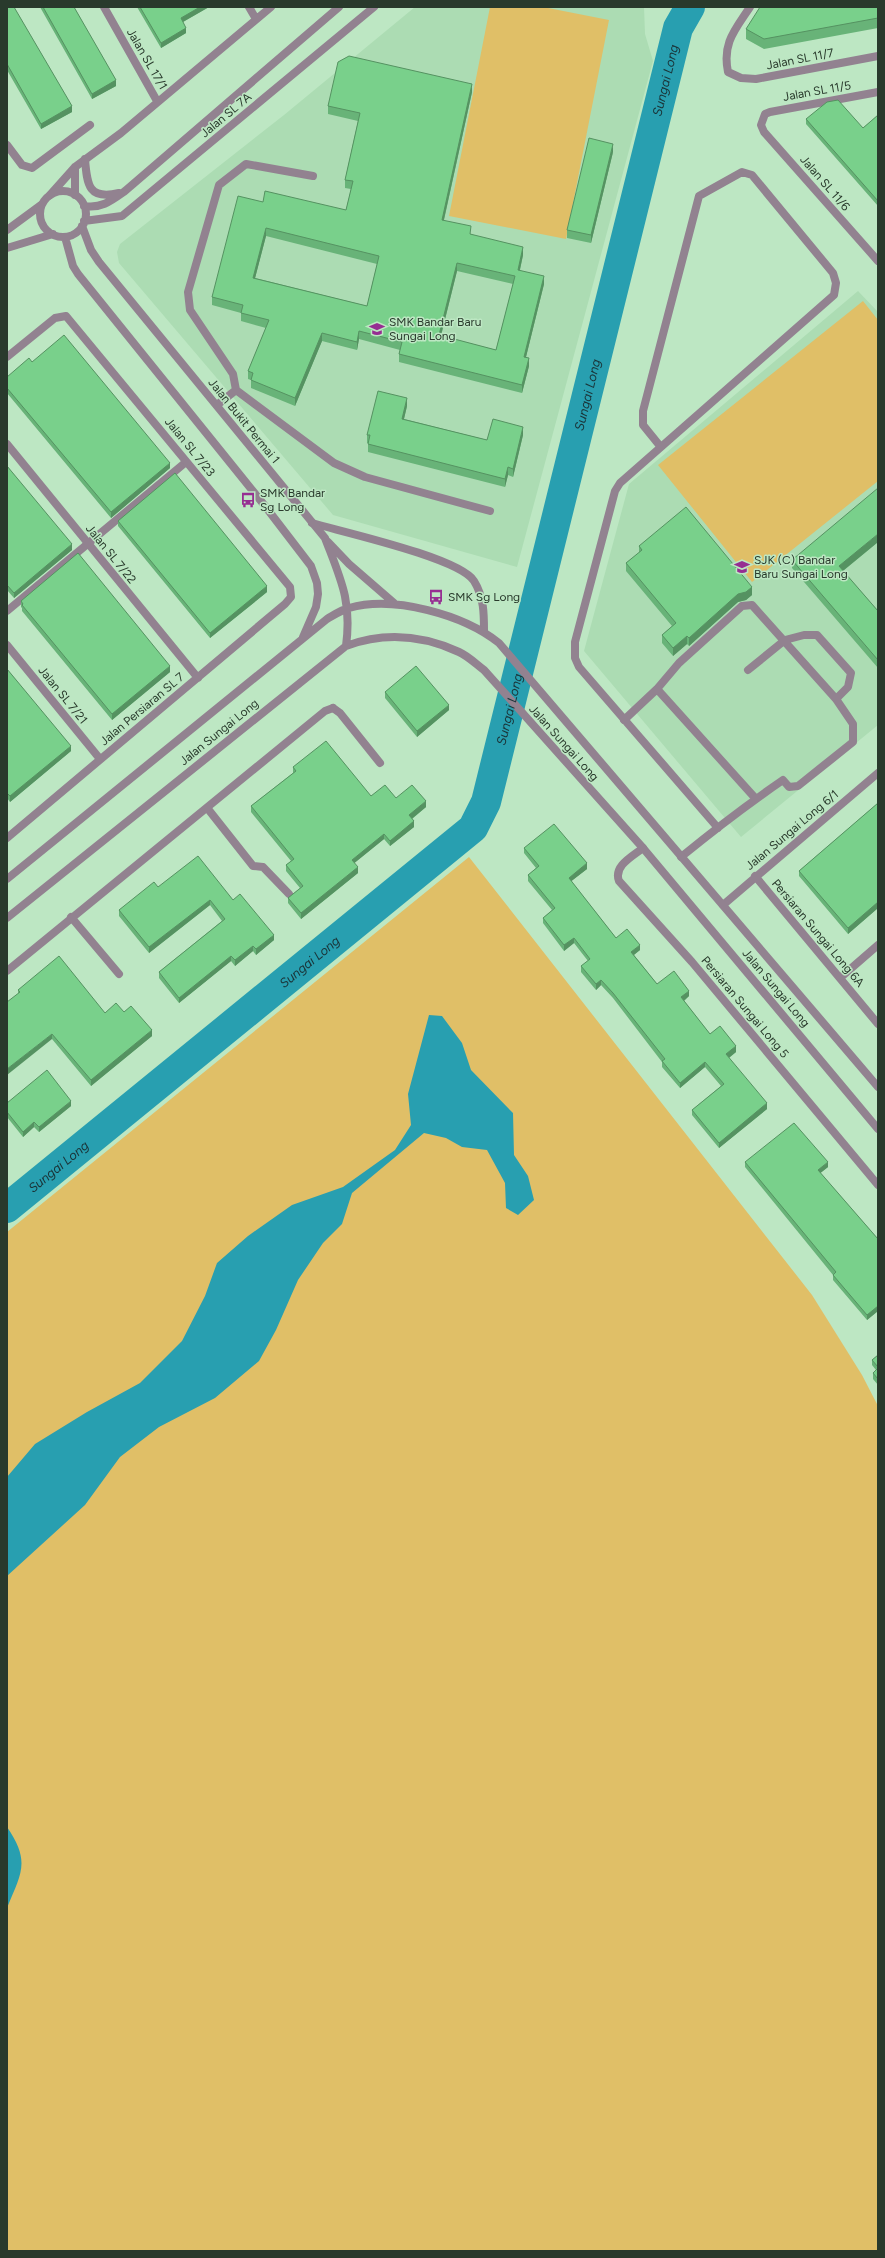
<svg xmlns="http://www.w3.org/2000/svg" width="885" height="2258" font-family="Figtree,sans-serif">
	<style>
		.built { fill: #acdcb3 }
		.green { fill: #e0bf67 }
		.water { fill: #289fb0 }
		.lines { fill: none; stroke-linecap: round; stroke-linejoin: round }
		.river { stroke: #289fb0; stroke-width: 30 }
		.service { stroke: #928290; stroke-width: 8 }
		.minor { stroke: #928290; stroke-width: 8 }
		.tertiary { stroke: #928290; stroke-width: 8 }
		.wall { fill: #68b378; fill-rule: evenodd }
		.shaded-wall { fill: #559261 }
		.building { fill: #79d08b; stroke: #559261; fill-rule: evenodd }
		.labels { text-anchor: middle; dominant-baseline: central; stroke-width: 3; stroke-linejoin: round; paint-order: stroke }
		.street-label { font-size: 12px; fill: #293a2c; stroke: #bde7c3 }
		.poi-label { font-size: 12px; fill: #293a2c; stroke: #bde7c3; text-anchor: start }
		.water-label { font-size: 13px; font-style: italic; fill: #1a3337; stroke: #bde7c3 }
	</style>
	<rect width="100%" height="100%" fill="#bde7c3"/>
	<!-- built -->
	<path class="built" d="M 415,7 L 644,7 L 645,34 L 653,61 L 517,567 L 333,515 L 119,263 L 117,252 L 120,244 L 284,115 Z
		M 858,291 L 878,312 L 878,725 L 741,837 L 584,651 L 629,484 Z"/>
	<!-- green -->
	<path class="green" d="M 490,7 L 543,7 L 609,20 L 566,239 L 449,216 Z
		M 863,301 L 878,320 L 878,481 L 752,582 L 658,465 Z
		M 469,857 L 812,1295 L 862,1375 L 878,1406 L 878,2251 L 7,2251 L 7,1232 Z"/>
	<!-- water -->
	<path class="water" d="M 429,1015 L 442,1016 L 462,1043 L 471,1070 L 513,1113 L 514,1155 L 528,1176 L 534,1200 L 518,1215 L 506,1208 L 505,1183 L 487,1150 L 462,1147 L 446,1138 L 424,1133 L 352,1193 L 342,1224 L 323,1243 L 298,1280 L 276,1330 L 259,1361 L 215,1398 L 159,1427 L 120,1457 L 85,1505 L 7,1576 L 7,1477 L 35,1444 L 87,1412 L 140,1383 L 182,1341 L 205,1296 L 217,1263 L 248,1236 L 292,1205 L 343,1187 L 395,1150 L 411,1125 L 408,1094 Z
		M 7,1827 C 31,1862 21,1873 7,1908 Z"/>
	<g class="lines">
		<!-- river -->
		<path class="river" id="s1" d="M 7,1208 L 473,828 L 486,802 L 678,28 L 690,7"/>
		<!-- service -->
		<path class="service" d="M 236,390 L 334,463 L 365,477 L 490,511
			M 217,405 L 236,390 L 233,374 L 190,310 L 188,292 L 219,185 L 246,164 L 313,176
			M 660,446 L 643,425 L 643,411 L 699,196 L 742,172 L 752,175 L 833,273 L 836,283 L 834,295 L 620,483 L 615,491 L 575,642 L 575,658 L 579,667 L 718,828
			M 312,523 C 343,532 460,558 474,581 C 484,597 484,614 484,631
			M 7,611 L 186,462
			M 748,670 L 785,640 L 804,635 L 817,635 L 851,673 L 848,687 L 836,699
			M 333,708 L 340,713 L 380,763
			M 624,720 L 657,689
			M 208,809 L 253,866 L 263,867 L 289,894
			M 681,857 C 714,830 748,804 783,780 L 789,787 L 798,786 L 853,742 L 853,724 L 836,699 L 752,605 L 742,606 L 679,663 L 657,689 L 756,799
			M 71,917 L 119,974"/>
		<!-- minor -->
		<path class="minor" d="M 104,7 L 157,101
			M 249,7 L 256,19
			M 750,7 C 735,30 722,43 728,72 L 741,78 L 756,79 L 878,56
			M 878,92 L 770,112 L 765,114 L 761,125 L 764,132 L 878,261
			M 7,145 L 22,165 L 32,168 L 90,125
			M 75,167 L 75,195
			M 50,195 L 75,167 L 121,133 L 271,7
			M 7,230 L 41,205
			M 7,248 L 53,234
			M 7,357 L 55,318 L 66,316 L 290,587 L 291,597 L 285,604 L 7,838
			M 7,444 L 198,678
			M 7,645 L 100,759
			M 643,848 C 633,856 613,866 619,881 L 692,962 L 878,1185
			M 755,876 L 878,1024
			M 723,905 L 878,773
			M 7,971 L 325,711 L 333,708
			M 840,978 L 878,945"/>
		<!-- tertiary -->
		<path class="tertiary" d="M 85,159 C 87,186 89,200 119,193
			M40 214a23 23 0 1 1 46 0a23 23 0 1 1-46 0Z
			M 84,206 C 101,209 111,201 125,191 L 339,7
			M 84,221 L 122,216 L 374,7
			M 82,226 L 91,250 L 99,262 L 325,538 C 341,580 352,601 346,646
			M 65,237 L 73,266 L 78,274 L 265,506 L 311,566 L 317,583 L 318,594 L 316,607 L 303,637
			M 328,542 L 349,564 L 394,603
			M 7,879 L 327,619 C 334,615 341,610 349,608 C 394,595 464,615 499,643 L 878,1087
			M 7,918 L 346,646 C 384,632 422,635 459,652 C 468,656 476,664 484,670 L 643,848 L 878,1129"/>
	</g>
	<!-- wall -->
	<path class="wall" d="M 7,7 L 72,112 L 41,129 L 7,70 Z
		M 40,7 L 74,7 L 116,86 L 92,99 Z
		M 137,7 L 209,7 L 183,22 L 186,33 L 161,48 Z
		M 878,7 L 878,28 L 764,49 L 746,39 L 746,29 Z
		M 472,92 L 444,220 L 471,234 L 523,255 L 520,270 L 544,284 L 526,357 L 529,366 L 522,393 L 399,362 L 399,354 L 400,350 L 359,339 L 357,350 L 322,341 L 295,406 L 251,388 L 251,380 L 248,379 L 248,371 L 266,328 L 241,321 L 241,313 L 212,305 L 212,297 L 263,202 L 346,210 L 351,189 L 345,188 L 345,180 L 358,121 L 328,114 L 328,106 ZM 266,236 L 377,264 L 367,306 L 255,278 ZM 457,271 L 513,284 L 496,350 L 441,336 Z
		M 878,115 L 878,206 L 806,124 L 806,119 L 863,128 Z
		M 613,152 L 591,243 L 567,238 L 567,230 Z
		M 32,362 L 170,468 L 111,518 L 7,393 L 7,377 Z
		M 407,406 L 404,419 L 487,440 L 523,435 L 513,477 L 508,475 L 505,487 L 368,452 L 368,443 L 367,443 L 367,435 Z
		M 7,466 L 72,550 L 14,598 L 7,590 Z
		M 118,521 L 267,592 L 210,638 L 118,526 Z
		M 878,542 L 843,571 L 878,611 L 878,668 L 792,568 L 792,560 Z
		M 639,546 L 752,595 L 746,600 L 738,602 L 689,646 L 687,644 L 673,656 L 662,643 L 662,635 L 672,626 L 626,571 L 626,563 L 639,553 Z
		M 21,601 L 170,672 L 112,720 L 22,611 L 22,608 L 21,607 Z
		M 7,669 L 71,751 L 10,802 L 7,798 Z
		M 385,692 L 449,710 L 417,737 L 385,698 Z
		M 293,767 L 371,796 L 396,798 L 426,807 L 412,819 L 414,827 L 390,846 L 384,839 L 354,863 L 358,873 L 301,919 L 288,903 L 288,898 L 300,888 L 286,871 L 286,865 L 291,861 L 251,812 L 251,806 L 293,773 Z
		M 878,803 L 878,908 L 848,934 L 799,876 L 799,871 Z
		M 524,848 L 587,869 L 571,881 L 616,938 L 640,950 L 634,955 L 657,984 L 689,996 L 684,1001 L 710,1034 L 736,1052 L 729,1058 L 767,1109 L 719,1148 L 692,1115 L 692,1110 L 721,1086 L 705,1067 L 680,1088 L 662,1067 L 662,1062 L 613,998 L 601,985 L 596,990 L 581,972 L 581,966 L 588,961 L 574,943 L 564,951 L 543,923 L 543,918 L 552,910 L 528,881 L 528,875 L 536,868 L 524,853 Z
		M 158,887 L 233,900 L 274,940 L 256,955 L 253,951 L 235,966 L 231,961 L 179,1003 L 159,978 L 159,972 L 222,921 L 210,905 L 149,953 L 119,916 L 119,910 Z
		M 18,990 L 105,1013 L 124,1012 L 152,1036 L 91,1086 L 52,1039 L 18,993 Z
		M 7,1103 L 71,1106 L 39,1132 L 34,1127 L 23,1137 L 7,1117 Z
		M 745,1162 L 828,1167 L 820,1173 L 878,1239 L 878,1311 L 867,1320 L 833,1280 L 833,1275 L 745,1167 Z
		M 878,1355 L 878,1385 L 873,1379 L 873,1373 L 876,1370 L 872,1365 L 872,1360 Z"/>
	<!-- shaded-wall -->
	<path class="shaded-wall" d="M 200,7 L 209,7 L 181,23 L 181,18 Z
		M 186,28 L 186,33 L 161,48 L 161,43 Z
		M 116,80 L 116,86 L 92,99 L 92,94 Z
		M 472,84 L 472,92 L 442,228 L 442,220 Z
		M 72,106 L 72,112 L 41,129 L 41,124 Z
		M 613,144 L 613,152 L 591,243 L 591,235 Z
		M 266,228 L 266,236 L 253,286 L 253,278 Z
		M 523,247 L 523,255 L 518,278 L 518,270 Z
		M 457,263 L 457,271 L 439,343 L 439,335 Z
		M 544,276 L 544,284 L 524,365 L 524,357 Z
		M 359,331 L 359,339 L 357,350 L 357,342 Z
		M 322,333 L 322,341 L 295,406 L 295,398 Z
		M 529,358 L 529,366 L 522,393 L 522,385 Z
		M 407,398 L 407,406 L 402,427 L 402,419 Z
		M 523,427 L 523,435 L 513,477 L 513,469 Z
		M 170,463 L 170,468 L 111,518 L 111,512 Z
		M 508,467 L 508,475 L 505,487 L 505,479 Z
		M 878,534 L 878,542 L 839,574 L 839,566 Z
		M 72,544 L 72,550 L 14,598 L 14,593 Z
		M 267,586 L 267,592 L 210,638 L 210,633 Z
		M 752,587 L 752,595 L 746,600 L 738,602 L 689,646 L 689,638 L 738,594 Z
		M 687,636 L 687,644 L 673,656 L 673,648 Z
		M 170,666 L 170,672 L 112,720 L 112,714 Z
		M 449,705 L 449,710 L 417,737 L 417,731 Z
		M 71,746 L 71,751 L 10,802 L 10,796 Z
		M 426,801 L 426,807 L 409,821 L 409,815 Z
		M 414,821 L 414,827 L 390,846 L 390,841 Z
		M 384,834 L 384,839 L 352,865 L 352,860 Z
		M 587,863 L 587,869 L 569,883 L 569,878 Z
		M 358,867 L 358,873 L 301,919 L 301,913 Z
		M 210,900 L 210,905 L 149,953 L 149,947 Z
		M 878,902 L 878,908 L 848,934 L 848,928 Z
		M 274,935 L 274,940 L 256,955 L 256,949 Z
		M 574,938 L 574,943 L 564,951 L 564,945 Z
		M 640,945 L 640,950 L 631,957 L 631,952 Z
		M 253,946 L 253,951 L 235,966 L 235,960 Z
		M 231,956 L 231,961 L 179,1003 L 179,998 Z
		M 601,980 L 601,985 L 596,990 L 596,984 Z
		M 689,991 L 689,996 L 681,1003 L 681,997 Z
		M 152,1030 L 152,1036 L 91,1086 L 91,1080 Z
		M 52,1034 L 52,1039 L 7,1075 L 7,1069 Z
		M 736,1046 L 736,1052 L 726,1060 L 726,1054 Z
		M 705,1062 L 705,1067 L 680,1088 L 680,1083 Z
		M 71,1101 L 71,1106 L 39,1132 L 39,1127 Z
		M 767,1103 L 767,1109 L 719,1148 L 719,1143 Z
		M 34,1122 L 34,1127 L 23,1137 L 23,1132 Z
		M 828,1162 L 828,1167 L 818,1175 L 818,1170 Z
		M 878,1306 L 878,1311 L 867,1320 L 867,1315 Z"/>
	<!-- building -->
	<path class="building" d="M 7,7 L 14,7 L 72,106 L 41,124 L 7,64 Z
		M 43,7 L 74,7 L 116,80 L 92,94 Z
		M 140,7 L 200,7 L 181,18 L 186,28 L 161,43 Z
		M 760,7 L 878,7 L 878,18 L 764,39 L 746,29 Z
		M 349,56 L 472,84 L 442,220 L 471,226 L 470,234 L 523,247 L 518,270 L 544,276 L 524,357 L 529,358 L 522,385 L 399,354 L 402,342 L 359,331 L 357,342 L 322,333 L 295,398 L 251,380 L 253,373 L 248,371 L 269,320 L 241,313 L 243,305 L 212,297 L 238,196 L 263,202 L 265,191 L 346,210 L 353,181 L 345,180 L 360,113 L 328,106 L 338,62 ZM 266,228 L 379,256 L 367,306 L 253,278 ZM 457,263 L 515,276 L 496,350 L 439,335 Z
		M 838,100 L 863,128 L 878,115 L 878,201 L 806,119 L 827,102 Z
		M 589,138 L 613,144 L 591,235 L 567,230 Z
		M 64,335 L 170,463 L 111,512 L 7,388 L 7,377 L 29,358 L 32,362 Z
		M 378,391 L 407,398 L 402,419 L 487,440 L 493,419 L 523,427 L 513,469 L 508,467 L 505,479 L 368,444 L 370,435 L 367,435 Z
		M 7,466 L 72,544 L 14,593 L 7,585 Z
		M 175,473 L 267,586 L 210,633 L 118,521 Z
		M 878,488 L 878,534 L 839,566 L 878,611 L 878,660 L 792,560 Z
		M 686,507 L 752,587 L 746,592 L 738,594 L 689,638 L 687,636 L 673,648 L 662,635 L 676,623 L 626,563 L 642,550 L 639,546 Z
		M 78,553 L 170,666 L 112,714 L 22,605 L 23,604 L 21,601 Z
		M 416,666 L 449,705 L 417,731 L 385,692 Z
		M 7,669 L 71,746 L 10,796 L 7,793 Z
		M 326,741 L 371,796 L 385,785 L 396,798 L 412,785 L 426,801 L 409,815 L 414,821 L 390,841 L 384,834 L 352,860 L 358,867 L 301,913 L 288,898 L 303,886 L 286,865 L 294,859 L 251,806 L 296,771 L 293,767 Z
		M 878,803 L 878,902 L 848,928 L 799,871 Z
		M 554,824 L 587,863 L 569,878 L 616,938 L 627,929 L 640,945 L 631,952 L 657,984 L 674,971 L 689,991 L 681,997 L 710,1034 L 720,1026 L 736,1046 L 726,1054 L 767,1103 L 719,1143 L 692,1110 L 724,1084 L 705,1062 L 680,1083 L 662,1061 L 665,1059 L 613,993 L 601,980 L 596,984 L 581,966 L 590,959 L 574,938 L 564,945 L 543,918 L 555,908 L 528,875 L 539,866 L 524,848 Z
		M 198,856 L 233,900 L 240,894 L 274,935 L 256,949 L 253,946 L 235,960 L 231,956 L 179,998 L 159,972 L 225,919 L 210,900 L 149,947 L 119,910 L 154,882 L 158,887 Z
		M 59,956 L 105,1013 L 116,1003 L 124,1012 L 131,1006 L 152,1030 L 91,1080 L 52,1034 L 7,1069 L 7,1002 L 20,992 L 18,990 Z
		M 47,1070 L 71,1101 L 39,1127 L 34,1122 L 23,1132 L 7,1112 L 7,1103 Z
		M 794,1123 L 828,1162 L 818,1170 L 878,1239 L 878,1306 L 867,1315 L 833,1275 L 836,1272 L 745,1162 Z
		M 878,1355 L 878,1367 L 872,1360 Z
		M 878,1368 L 878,1379 L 873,1373 Z"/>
	<!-- icons -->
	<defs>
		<g id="school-bare" transform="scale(1.2)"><path d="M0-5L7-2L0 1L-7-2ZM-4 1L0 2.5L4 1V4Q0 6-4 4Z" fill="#962e92" stroke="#bde7c3" stroke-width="2.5" paint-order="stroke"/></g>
		<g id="bus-bare" transform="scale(1.2)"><path d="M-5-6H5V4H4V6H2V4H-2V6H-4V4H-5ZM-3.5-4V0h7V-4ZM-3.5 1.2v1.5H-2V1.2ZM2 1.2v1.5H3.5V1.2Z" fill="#962e92" stroke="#bde7c3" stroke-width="2.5" paint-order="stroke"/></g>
	</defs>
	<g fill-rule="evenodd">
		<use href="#school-bare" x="377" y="329"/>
		<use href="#bus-bare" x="248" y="500"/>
		<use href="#school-bare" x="742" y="567"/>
		<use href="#bus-bare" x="436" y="597"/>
	</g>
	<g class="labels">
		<!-- street labels -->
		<g class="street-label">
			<text transform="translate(147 59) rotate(60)">Jalan SL 17/1</text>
			<text transform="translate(800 59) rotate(-11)">Jalan SL 11/7</text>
			<text transform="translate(817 91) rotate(-10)">Jalan SL 11/5</text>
			<text transform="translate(226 115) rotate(-40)">Jalan SL 7A</text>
			<text transform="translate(825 183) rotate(49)">Jalan SL 11/6</text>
			<text transform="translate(244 421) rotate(51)">Jalan Bukit Permai 1</text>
			<text transform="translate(190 447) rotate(51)">Jalan SL 7/23</text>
			<text transform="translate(111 554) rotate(51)">Jalan SL 7/22</text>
			<text transform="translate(63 695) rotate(51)">Jalan SL 7/21</text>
			<text transform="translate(142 709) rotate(-40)">Jalan Persiaran SL 7</text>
			<text transform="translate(219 732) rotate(-39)">Jalan Sungai Long</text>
			<text transform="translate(564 743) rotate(48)">Jalan Sungai Long</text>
			<text transform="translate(792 830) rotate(-40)">Jalan Sungai Long 6/1</text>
			<text transform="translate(818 933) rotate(50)">Persiaran Sungai Long 6A</text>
			<text transform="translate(776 988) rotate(50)">Jalan Sungai Long</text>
			<text transform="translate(745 1007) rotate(50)">Persiaran Sungai Long 5</text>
		</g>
		<!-- poi labels -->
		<g class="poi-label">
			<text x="389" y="322">SMK Bandar Baru<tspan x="389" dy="14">Sungai Long</tspan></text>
			<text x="260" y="493">SMK Bandar<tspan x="260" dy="14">Sg Long</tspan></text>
			<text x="754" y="560">SJK (C) Bandar<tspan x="754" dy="14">Baru Sungai Long</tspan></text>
			<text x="448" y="597">SMK Sg Long</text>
		</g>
		<!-- water labels -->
		<g class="water-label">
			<text stroke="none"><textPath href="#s1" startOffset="1374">Sungai Long</textPath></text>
			<text stroke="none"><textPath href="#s1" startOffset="1050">Sungai Long</textPath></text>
			<text stroke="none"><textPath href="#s1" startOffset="726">Sungai Long</textPath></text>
			<text stroke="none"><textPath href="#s1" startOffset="390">Sungai Long</textPath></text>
			<text stroke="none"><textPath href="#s1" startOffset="66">Sungai Long</textPath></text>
		</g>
	</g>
	<!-- border -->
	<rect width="885" height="2258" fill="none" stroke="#293a2c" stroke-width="16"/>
</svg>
